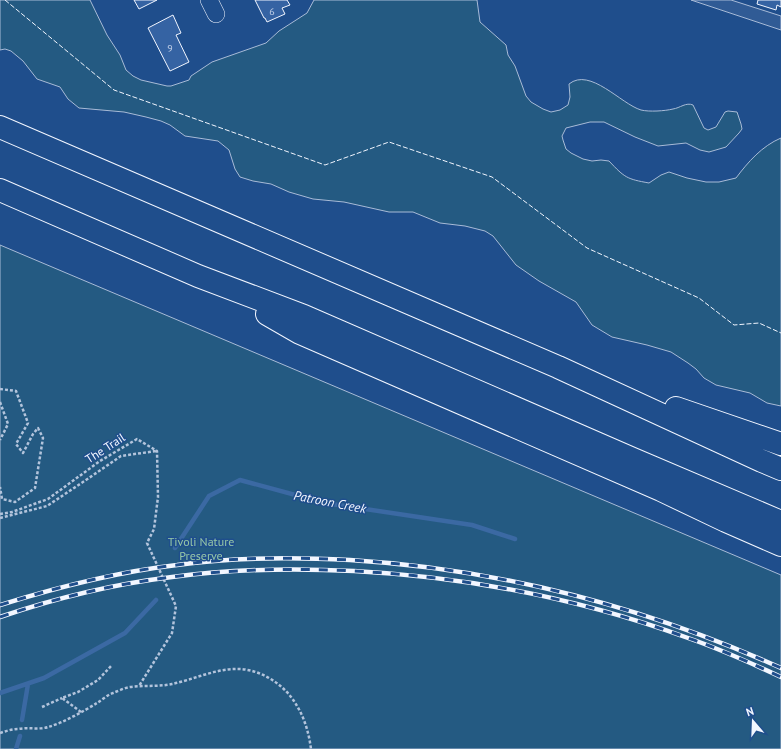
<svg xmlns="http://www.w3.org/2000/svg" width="781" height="749" font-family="'PT Sans',sans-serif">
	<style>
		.green { fill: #245a82; stroke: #a8bbd7 }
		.parking { fill: #305b95; stroke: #a8bbd7 }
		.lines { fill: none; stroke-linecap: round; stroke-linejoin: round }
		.stream { stroke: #3b69a3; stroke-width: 4.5 }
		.building { fill: #3563a3; stroke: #f2f6ff }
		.minor-casing { stroke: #f2f6ff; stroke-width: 18 }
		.highway-casing { stroke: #f2f6ff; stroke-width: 24 }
		.path { stroke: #b3c4dc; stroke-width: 2.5; stroke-dasharray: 3 2; stroke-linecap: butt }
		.minor { stroke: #1f4e8c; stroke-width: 17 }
		.highway { stroke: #1f4e8c; stroke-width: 22 }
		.rail-casing { stroke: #f2f6ff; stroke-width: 4.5 }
		.rail { stroke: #1f4e8c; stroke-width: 3; stroke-dasharray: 9; stroke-linecap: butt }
		.fence { stroke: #f2f6ff; stroke-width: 1; stroke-dasharray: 5 2; stroke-linecap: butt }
		.labels { text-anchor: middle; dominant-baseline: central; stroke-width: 3; stroke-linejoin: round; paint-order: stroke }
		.number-label { font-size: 10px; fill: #c3d1e8 }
		.street-label { font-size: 12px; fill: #f2f6ff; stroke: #1f4e8c }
		.park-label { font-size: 12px; fill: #97c8a6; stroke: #1f4e8c }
		.water-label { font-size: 13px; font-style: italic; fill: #f2f6ff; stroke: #1f4e8c }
	</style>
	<rect width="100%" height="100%" fill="#1f4e8c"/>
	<!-- green -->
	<path class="green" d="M 0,0 L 90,0 L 107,35 L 120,55 L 126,70 L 133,76 L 141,80 L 167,86 L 171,86 L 189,80 L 191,76 L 212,62 L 266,43 L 279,31 L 307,13 L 314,0 L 477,0 L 480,22 L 506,45 L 508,55 L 515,66 L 526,96 L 531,102 L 543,109 L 551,112 L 560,110 L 568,105 L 570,97 L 569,84 C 590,67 621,104 641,110 C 649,112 665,111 673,109 C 680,108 686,102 693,105 L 704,128 L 708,130 L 716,127 L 725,112 L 728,111 L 737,112 L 741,124 L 742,129 L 739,133 L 726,147 L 709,152 L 700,150 L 686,143 L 658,146 L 635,137 L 604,122 L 590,122 L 566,128 L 562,136 L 563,140 L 566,149 L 571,153 L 583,159 L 592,161 L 601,160 L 609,161 C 625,178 627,179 649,183 L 661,175 L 669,172 L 687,178 L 706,182 L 719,182 L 736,178 C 748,162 762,146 781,138 L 781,406 L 767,403 L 750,393 L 716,385 L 704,378 L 696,369 L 688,363 L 671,352 L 647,345 L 612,337 L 592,325 L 576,302 L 539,281 L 516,265 L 493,236 L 485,231 L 465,226 L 440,223 L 413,212 L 389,212 L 344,202 L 313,199 L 289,192 L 271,184 L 253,181 L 240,177 L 235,169 L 229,150 L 218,141 L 185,136 L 170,125 L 161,121 L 146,117 L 124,112 L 79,108 L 68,99 L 60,87 L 37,79 L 23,61 L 11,51 L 5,49 L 0,50 Z
		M 0,245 L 781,575 L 781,749 L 0,749 Z"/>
	<!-- parking -->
	<path class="parking" d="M 691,0 L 731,0 L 781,16 L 781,30 Z"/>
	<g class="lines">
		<!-- stream -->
		<path class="stream" d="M 175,548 L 209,496 L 240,480 L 325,503 L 472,525 L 515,539
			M 0,693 L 44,678 L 125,633 L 156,600
			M 22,720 L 28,684
			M 16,749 L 20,736"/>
	</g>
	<!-- building -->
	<path class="building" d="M 134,0 L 157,0 L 139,9 Z
		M 255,0 L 287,0 L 290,5 L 282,8 L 285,14 L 267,22 L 265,18 L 264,18 Z
		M 758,0 L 781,0 L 781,7 L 777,5 L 776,10 L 757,4 Z
		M 173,15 L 181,33 L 176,35 L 189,62 L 170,71 L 148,28 Z"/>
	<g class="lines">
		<!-- minor casing -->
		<g class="minor-casing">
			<path id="minor" d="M 209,0 L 216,14"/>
		</g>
		<!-- highway casing -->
		<g class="highway-casing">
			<path id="highway" d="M 0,127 L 558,367 L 762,461 L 781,469
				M 0,190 L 198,276 L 304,316 L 633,459 L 781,522
				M 267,314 L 300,333 L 661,490 L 726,521 L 781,545
				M 676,408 L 781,444"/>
		</g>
		<!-- path -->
		<path class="path" d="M 0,389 L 16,391 L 28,423 L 16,444 L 23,453 L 33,434 L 38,428 L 43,438 L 35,488 L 15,502 L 2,499 L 0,487
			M 0,402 L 8,424 L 0,440
			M 0,514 L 12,512 L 48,499 L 100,461 L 137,439 L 157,451 L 158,497 L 154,529 L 147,543 L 176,606 L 172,633 L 139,686
			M 0,518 L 47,506 L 86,480 L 121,456 L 156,451
			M 42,707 L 62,698
			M 81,712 L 62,698 L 78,692 L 98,680 L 112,665
			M 0,733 C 6,731 12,729 18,729 C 28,727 39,730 48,727 C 63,723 84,711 97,703 C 102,700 107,695 113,693 C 118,691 124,688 130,687 C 144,685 158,687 172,684 C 192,680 215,669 235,669 C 259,668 285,684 297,706 C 305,719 309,734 311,749"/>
		<!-- minor -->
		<use href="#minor" class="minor"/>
		<!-- highway -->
		<use href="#highway" class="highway"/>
		<!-- rail casing -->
		<g class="rail-casing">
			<path id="rail" d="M 0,605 C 58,587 116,572 177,565 C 234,557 292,557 350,560 C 499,569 645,607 781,668
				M 0,617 C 56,598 114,584 172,577 C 232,569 293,568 354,571 C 468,577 581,599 688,638 C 720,649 751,663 781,677"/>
		</g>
		<!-- rail -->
		<use href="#rail" class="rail"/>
		<!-- fence -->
		<path class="fence" d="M 5,0 L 114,90 L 325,165 L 389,142 L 492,177 L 587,248 L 699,298 L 734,325 L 759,323 L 781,333"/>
	</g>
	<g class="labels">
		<!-- number labels -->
		<g class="number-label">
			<text x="272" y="11">6</text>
			<text x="170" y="48">9</text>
		</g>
		<!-- street labels -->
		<g class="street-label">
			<text transform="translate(105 448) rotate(-33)">The Trail</text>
		</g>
		<!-- park labels -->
		<g class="park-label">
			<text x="201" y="541">Tivoli Nature<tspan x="201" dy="14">Preserve</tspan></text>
		</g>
		<!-- water labels -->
		<g class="water-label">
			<text transform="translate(330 502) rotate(11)">Patroon Creek</text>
		</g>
	</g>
	<!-- north arrow -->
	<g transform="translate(753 721) rotate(341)" stroke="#1f4e8c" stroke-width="3" paint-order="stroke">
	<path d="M0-3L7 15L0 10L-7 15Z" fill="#f2f6ff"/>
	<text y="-6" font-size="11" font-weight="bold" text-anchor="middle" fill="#f2f6ff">N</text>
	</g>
</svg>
